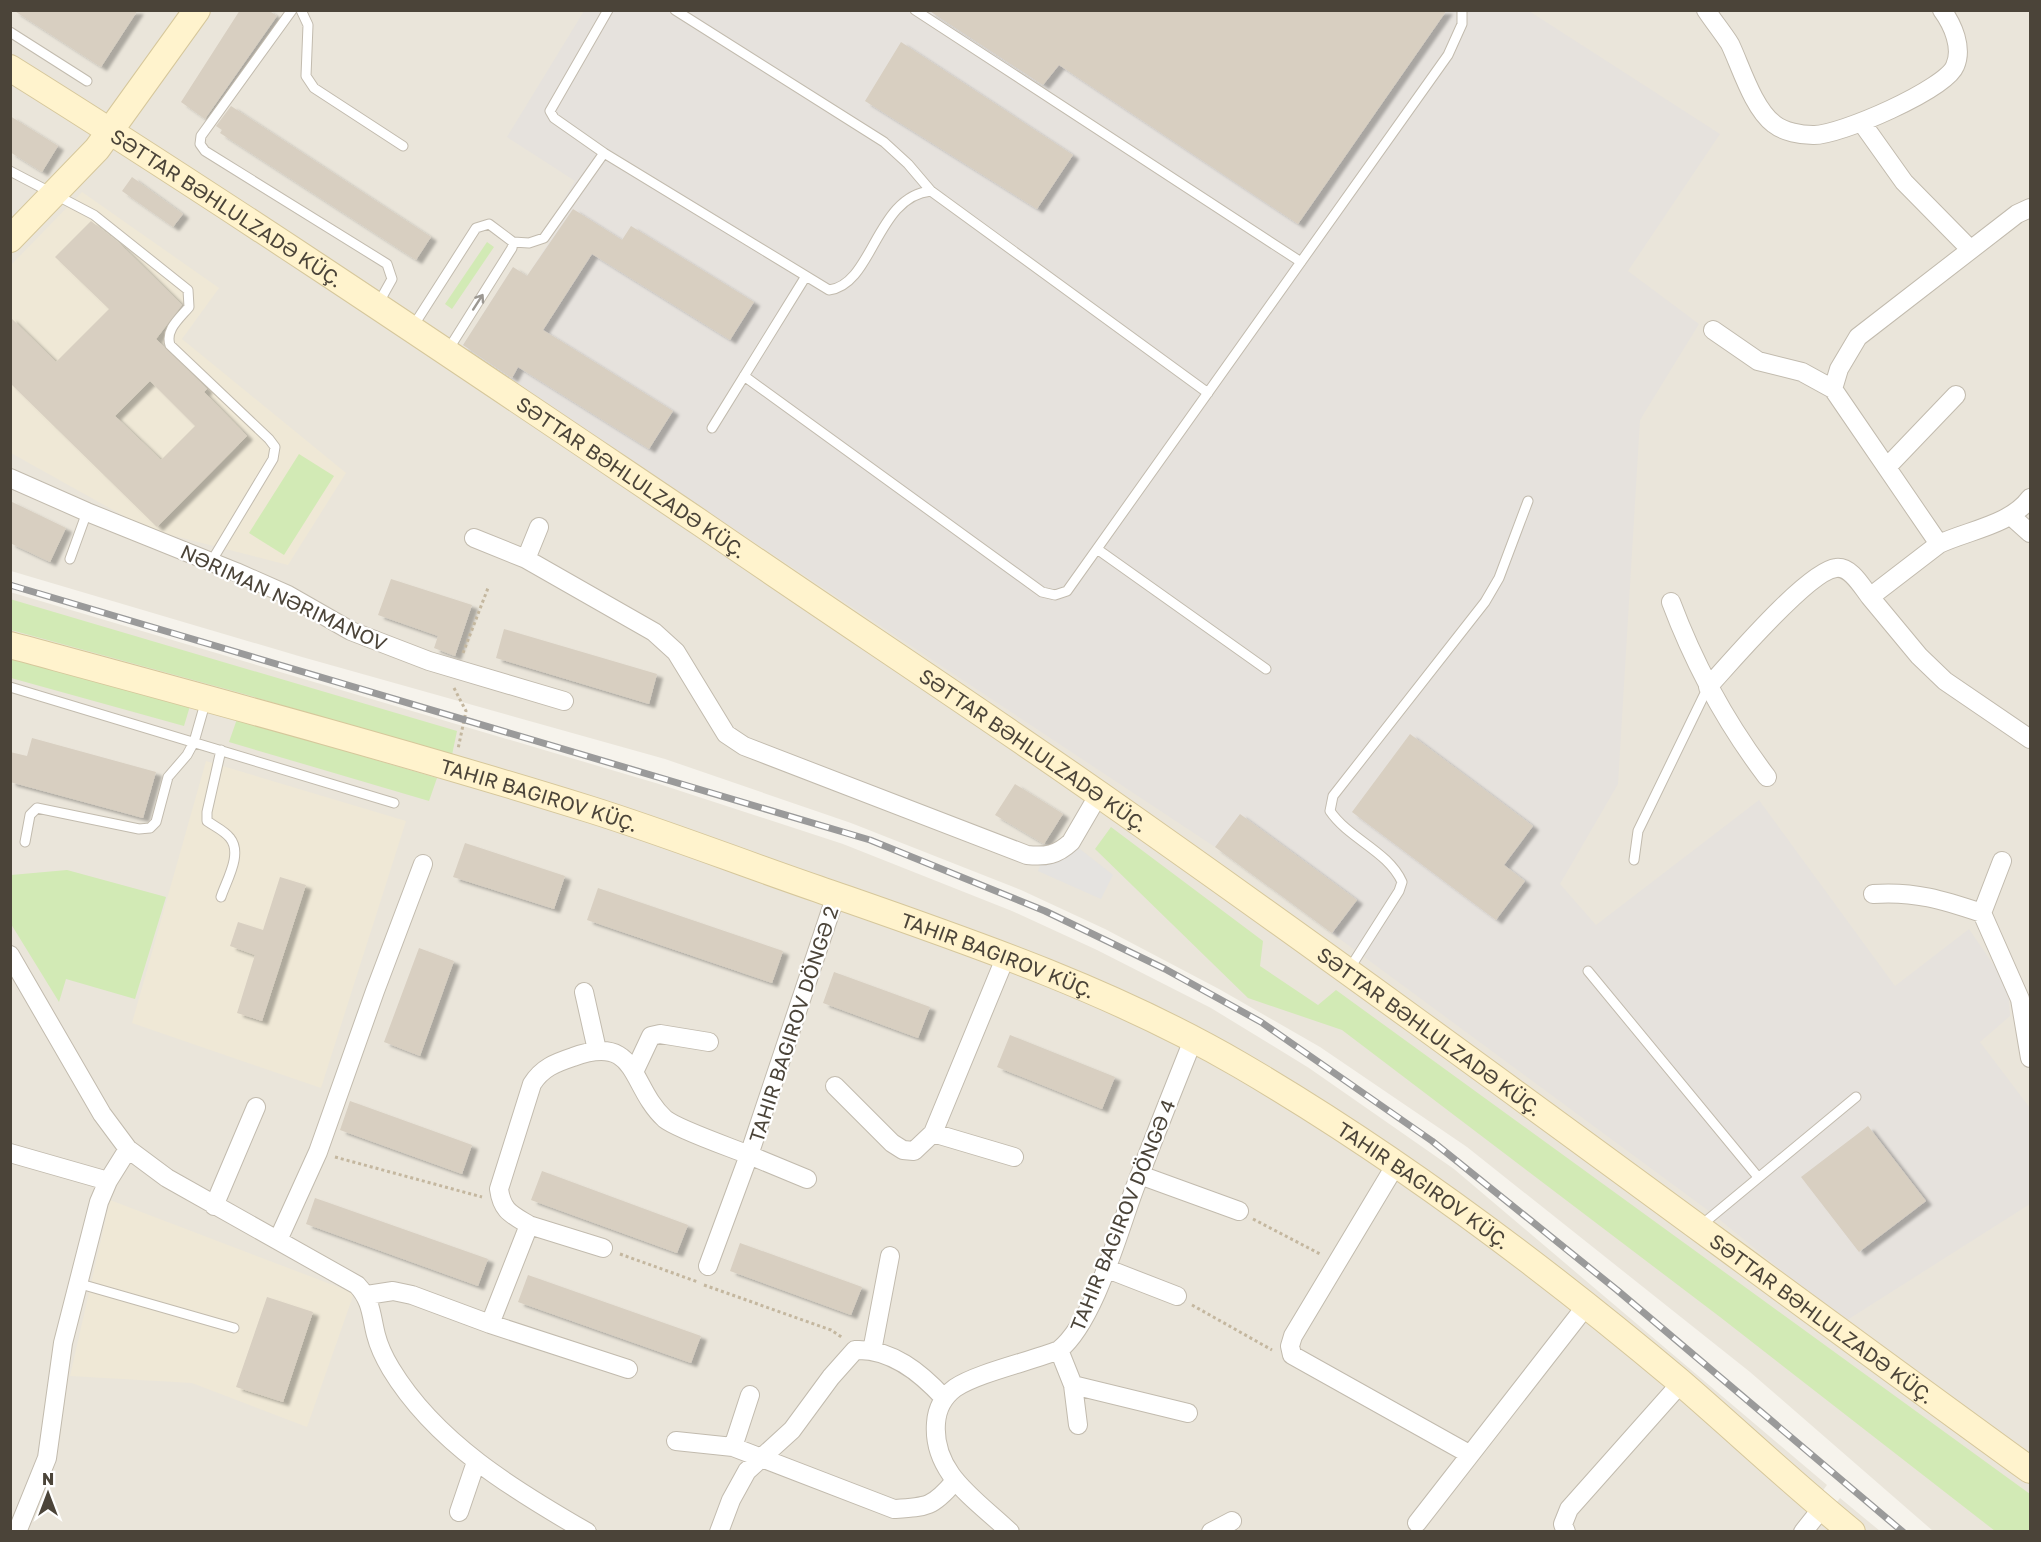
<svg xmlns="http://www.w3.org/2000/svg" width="2041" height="1542" font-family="'Golos Text',sans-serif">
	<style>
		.residential { fill: #eae5da }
		.industrial { fill: #e6e2dd }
		.education { fill: #efe8d6 }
		.green { fill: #d2eab5 }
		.parking { fill: #e5e3e0 }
		.building { fill: #d8cfc1; fill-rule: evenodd; filter: url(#shadow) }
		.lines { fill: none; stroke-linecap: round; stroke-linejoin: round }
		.lane-casing { stroke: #c2bbae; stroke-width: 11 }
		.street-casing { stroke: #c2bbae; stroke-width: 20 }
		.secondary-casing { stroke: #d6c79b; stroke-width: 28 }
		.path { stroke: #c4b79f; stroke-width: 3; stroke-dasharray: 3 3; stroke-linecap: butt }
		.lane { stroke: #fff; stroke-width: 9 }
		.street { stroke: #fff; stroke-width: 18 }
		.secondary { stroke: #fff3cd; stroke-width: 26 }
		.rail-casing { stroke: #9a9a9a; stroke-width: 7 }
		.rail { stroke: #fff; stroke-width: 4.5; stroke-dasharray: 14; stroke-linecap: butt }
		.oneway { stroke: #9c9892 }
		.labels { text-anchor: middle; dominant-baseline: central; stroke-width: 4.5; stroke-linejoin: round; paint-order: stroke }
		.street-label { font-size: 20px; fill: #4b4439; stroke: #fff }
	</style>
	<defs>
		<filter id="shadow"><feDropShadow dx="6" dy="4" stdDeviation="1.5" flood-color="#0004"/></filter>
	</defs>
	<rect width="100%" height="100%" fill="#f6f3ec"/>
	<!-- residential -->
	<path class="residential" d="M 10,11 L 2030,11 L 2030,1531 L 1933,1531 L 1750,1372 L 1467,1147 L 1320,1047 L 1219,989 L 1105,929 L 1021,890 L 851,823 L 665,759 L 302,657 L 11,571 Z
		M 10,592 L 659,784 L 843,844 L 1012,911 L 1097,950 L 1211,1008 L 1309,1068 L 1454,1169 L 1827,1485 L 1792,1532 L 11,1531 Z
		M 1840,1498 L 1880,1531 L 1814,1532 Z"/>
	<!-- industrial -->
	<path class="industrial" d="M 584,11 L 1529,11 L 1720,134 L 1628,271 L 1699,324 L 1640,420 L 1618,784 L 1560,884 L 1596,925 L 1759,800 L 1895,986 L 1969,929 L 2008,986 L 2010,1016 L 1980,1042 L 2030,1108 L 2030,1204 L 1844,1322 L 1713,1214 L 1215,847 L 461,348 L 513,267 L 527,276 L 571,208 L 562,202 L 575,181 L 507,137 Z"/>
	<!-- education -->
	<path class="education" d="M 82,192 L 219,288 L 182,339 L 346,473 L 288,565 L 147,529 L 11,453 L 11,265 Z
		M 206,761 L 406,821 L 321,1088 L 132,1023 Z
		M 110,1200 L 354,1293 L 307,1427 L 192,1383 L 70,1376 Z"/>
	<!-- green -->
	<path class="green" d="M 487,242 L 494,247 L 452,309 L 445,304 Z
		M 299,454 L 334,476 L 284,555 L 249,533 Z
		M 10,599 L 457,731 L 452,755 L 237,692 L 11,630 Z
		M 10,653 L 190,706 L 184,726 L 11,678 Z
		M 237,719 L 437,778 L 429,801 L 229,742 Z
		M 1111,827 L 1263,941 L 1260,966 L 1318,1005 L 1336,990 L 2030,1494 L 2030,1531 L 1995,1531 L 1720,1317 L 1342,1030 L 1248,998 L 1095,849 Z
		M 67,870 L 166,897 L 135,999 L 66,979 L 59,1002 L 11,924 L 11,875 Z"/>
	<!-- parking -->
	<path class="parking" d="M 1071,842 L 1113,875 L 1101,899 L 1038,871 L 1043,857 Z"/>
	<!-- building -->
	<path class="building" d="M 13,10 L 138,10 L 101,67 Z
		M 240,10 L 268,10 L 277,16 L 205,119 L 181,102 Z
		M 928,10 L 1447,10 L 1298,224 L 1059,65 L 1043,85 Z
		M 901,42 L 1073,155 L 1037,209 L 865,101 Z
		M 231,106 L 431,237 L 416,260 L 220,133 L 222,130 L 216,126 Z
		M 10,116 L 58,146 L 42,172 L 10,152 Z
		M 132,177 L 183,214 L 173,227 L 122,191 Z
		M 573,209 L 622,240 L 631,226 L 754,302 L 730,340 L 592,254 L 543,330 L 673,411 L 649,449 L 518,367 L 512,378 L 463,345 L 513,267 L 527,276 Z
		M 91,221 L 119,243 L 182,305 L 156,339 L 207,389 L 204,392 L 247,436 L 157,527 L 10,383 L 10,317 L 56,362 L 109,309 L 55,257 ZM 150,381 L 195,426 L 161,460 L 115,416 Z
		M 10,501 L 66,528 L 50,562 L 10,543 Z
		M 391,579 L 472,605 L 455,656 L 434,648 L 438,636 L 378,615 Z
		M 504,629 L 657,674 L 649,704 L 496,658 Z
		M 1410,734 L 1533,826 L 1504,865 L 1525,881 L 1496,920 L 1352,812 Z
		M 32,738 L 156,772 L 143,818 L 10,782 L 10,752 L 27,756 Z
		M 1015,784 L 1063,814 L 1044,844 L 995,815 Z
		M 1240,814 L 1357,900 L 1332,933 L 1215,847 Z
		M 465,843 L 565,876 L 554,909 L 453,877 Z
		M 280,877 L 306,885 L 262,1021 L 237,1013 L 255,955 L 230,946 L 238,922 L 263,930 Z
		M 598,888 L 783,951 L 772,983 L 587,920 Z
		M 419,948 L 454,961 L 420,1056 L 384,1042 Z
		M 834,972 L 930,1007 L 918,1038 L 823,1003 Z
		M 1010,1035 L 1115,1077 L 1102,1109 L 997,1067 Z
		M 350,1101 L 472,1145 L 462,1174 L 340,1130 Z
		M 1868,1126 L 1926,1201 L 1859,1252 L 1801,1177 Z
		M 542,1171 L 688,1225 L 677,1253 L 531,1200 Z
		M 315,1198 L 488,1259 L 478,1286 L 306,1224 Z
		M 740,1243 L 862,1287 L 851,1315 L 730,1271 Z
		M 528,1275 L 701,1336 L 691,1363 L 518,1302 Z
		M 267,1297 L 313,1312 L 283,1402 L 236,1387 Z"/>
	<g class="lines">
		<!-- lane casing -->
		<g class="lane-casing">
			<path id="lane" d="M 292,10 L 201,136 L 200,144 L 205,151 L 387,264 L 392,279 L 378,304
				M 301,10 L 308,25 L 306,76 L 314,88 L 403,146
				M 608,10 L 550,111 L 554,118 L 604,153 L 829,290 C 873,285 876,196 931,191 L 1208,393
				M 675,10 L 884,142 L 908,164 L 931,191
				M 915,10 L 1301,262
				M 10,32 L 87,81
				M 10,171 L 94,215 L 188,290 L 189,307 C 179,319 165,330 170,345 L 269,439 L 275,447 L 273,459 L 211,562
				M 513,242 L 529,243 L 544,238 L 604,153
				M 412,328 L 476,228 L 489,224 L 513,242 L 512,248 L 448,350
				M 744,376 L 1042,592 L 1055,595 L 1067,591 L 1448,55 L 1462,24 L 1462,10
				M 712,428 L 806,276
				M 1097,549 L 1266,669
				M 70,559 L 87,512
				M 10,687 L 394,803
				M 25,842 L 30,815 L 37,808 L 139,829 L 150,828 L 156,822 L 168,777 L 187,755 L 194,742 L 206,700
				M 1634,860 L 1638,831 L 1708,687
				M 221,897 C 226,881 243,854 230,838 C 225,831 214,826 207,821 L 207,812 L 221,750
				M 1348,971 L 1399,891 L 1402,882 C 1388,851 1349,839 1330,811 L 1333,796 L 1485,602 L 1499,578 L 1528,501
				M 1588,971 L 1758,1177
				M 1699,1227 L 1856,1097
				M 77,1283 L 234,1328"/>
		</g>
		<!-- street casing -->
		<g class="street-casing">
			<path id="street" d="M 1706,10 C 1714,22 1723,33 1730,44 C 1741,67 1753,108 1774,124 C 1784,132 1801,135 1813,135 C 1839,136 1946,89 1955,66 C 1963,48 1953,25 1942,10
				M 1862,123 L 1904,182 L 1970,249
				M 2030,208 L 2017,214 L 1858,337 L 1839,369 L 1833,389 L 1939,544 L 1870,597 L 1919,656 L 1945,681 L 2030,739
				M 1713,330 L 1758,361 L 1802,372 L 1833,389
				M 1888,466 L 1956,395
				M 10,478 L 87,512 L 236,572 L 288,595 L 351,631 L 429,661 L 564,701
				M 2011,516 L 2030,533
				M 474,538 L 526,559 L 654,632 L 676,652 L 726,734 L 744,746 L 1027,855 C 1046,857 1057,855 1071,842 L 1099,794
				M 1939,544 C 1969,530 2010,525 2030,498
				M 526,559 L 539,527
				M 1671,602 C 1695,666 1726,723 1767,777
				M 1708,687 C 1730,663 1808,571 1836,568 C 1851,566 1862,587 1870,597
				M 1873,894 C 1915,891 1943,900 1982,913 L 2020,999 L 2030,1058
				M 1982,913 L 2002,861
				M 10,955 L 102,1114 L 128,1149 L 167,1178 L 357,1285 C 372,1301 371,1316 376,1335 C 379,1347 385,1359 391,1369 C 436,1443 514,1490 587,1532
				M 584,992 L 597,1050
				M 635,1070 L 651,1036 L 660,1034 L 709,1042
				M 835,1086 L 892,1143 L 903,1150 L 914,1151 L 933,1133 L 1006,956
				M 933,1133 L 1014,1157
				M 10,1153 L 108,1181
				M 1395,1166 L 1293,1336 L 1290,1346 L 1292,1355 L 1469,1454
				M 1140,1175 L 1239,1211
				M 214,1206 L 256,1107
				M 529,1225 L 603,1248
				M 278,1240 L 318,1152 L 375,991 L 423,864
				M 708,1266 L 749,1155 L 807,1179
				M 1105,1268 L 1177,1296
				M 367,1295 L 393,1291 L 412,1295 L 490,1324 L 628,1369
				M 490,1324 L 529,1225 C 511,1214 502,1211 499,1189 L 532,1084 C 542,1068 555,1063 573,1057 C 639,1033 629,1086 665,1119 C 677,1129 732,1148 749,1155 L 836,895
				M 1059,1350 L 1073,1385 L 1078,1425
				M 872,1351 L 890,1256
				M 1073,1385 L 1188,1413
				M 676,1441 L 733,1447 L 894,1509 C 927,1507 933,1507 954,1482
				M 733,1447 L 750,1395
				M 459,1512 L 476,1462
				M 1417,1523 L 1586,1306
				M 17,1532 L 47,1458 L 63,1343 L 99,1202 L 108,1181 L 128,1149
				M 719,1532 L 731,1500 L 747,1471 L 792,1430 L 831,1377 L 855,1350 C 891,1348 921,1373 944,1398
				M 1010,1532 C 977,1500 932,1474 936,1423 C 937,1408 943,1397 955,1388 C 977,1373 1032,1361 1059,1350 C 1094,1322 1118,1233 1134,1190 C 1153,1140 1173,1090 1193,1040
				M 1211,1532 L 1232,1521
				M 1566,1532 L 1563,1524 L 1569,1509 L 1681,1383
				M 1803,1532 L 1822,1508"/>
		</g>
		<!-- secondary casing -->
		<g class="secondary-casing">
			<g id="secondary">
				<path id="s1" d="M 10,68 C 245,215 473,370 702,524 C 834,615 969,703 1100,795 C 1414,1015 1720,1245 2030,1470"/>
				<path d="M 10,239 L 97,149 L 197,10"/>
				<path id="s2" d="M 10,645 C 205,698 399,750 592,810 C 668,834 742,863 818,889 C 961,939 1108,988 1240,1065 C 1396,1156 1541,1265 1679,1381 C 1737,1431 1793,1484 1852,1532"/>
			</g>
		</g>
		<!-- path -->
		<path class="path" d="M 463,653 L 488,588
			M 454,688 L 466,711 L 458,749
			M 335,1157 L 482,1197
			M 1253,1219 L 1322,1255
			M 620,1254 L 698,1282
			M 704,1285 L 831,1330 L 843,1338
			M 1192,1305 L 1272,1350"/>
		<!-- lane -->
		<use href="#lane" class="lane"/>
		<!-- street -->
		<use href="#street" class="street"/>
		<!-- secondary -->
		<use href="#secondary" class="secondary"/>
		<!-- rail casing -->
		<g class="rail-casing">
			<path id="rail" d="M 10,585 L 870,840 L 1045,911 L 1165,969 L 1261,1022 L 1432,1141 L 1617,1290 L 1903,1532"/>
		</g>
		<!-- rail -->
		<use href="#rail" class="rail"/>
	</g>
	<!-- one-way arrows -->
	<defs><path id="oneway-shaft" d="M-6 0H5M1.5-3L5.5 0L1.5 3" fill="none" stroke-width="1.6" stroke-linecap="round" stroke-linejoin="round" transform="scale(1.5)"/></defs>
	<use class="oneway" href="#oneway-shaft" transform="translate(478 302) rotate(-57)"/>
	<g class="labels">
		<!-- street labels -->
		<g class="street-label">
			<text stroke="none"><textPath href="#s1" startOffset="258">SƏTTAR BƏHLULZADƏ KÜÇ.</textPath></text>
			<text stroke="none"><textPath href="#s1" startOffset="744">SƏTTAR BƏHLULZADƏ KÜÇ.</textPath></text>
			<text transform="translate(284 597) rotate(25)">NƏRIMAN NƏRIMANOV</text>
			<text stroke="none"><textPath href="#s1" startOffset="1230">SƏTTAR BƏHLULZADƏ KÜÇ.</textPath></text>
			<text stroke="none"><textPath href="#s2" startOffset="550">TAHIR BAĞIROV KÜÇ.</textPath></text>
			<text stroke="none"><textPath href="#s2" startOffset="1036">TAHIR BAĞIROV KÜÇ.</textPath></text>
			<text transform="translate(793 1024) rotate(-72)">TAHIR BAĞIROV DÖNGƏ 2</text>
			<text stroke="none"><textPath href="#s1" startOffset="1716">SƏTTAR BƏHLULZADƏ KÜÇ.</textPath></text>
			<text stroke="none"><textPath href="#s2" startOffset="1522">TAHIR BAĞIROV KÜÇ.</textPath></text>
			<text transform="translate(1122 1215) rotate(-68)">TAHIR BAĞIROV DÖNGƏ 4</text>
			<text stroke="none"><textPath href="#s1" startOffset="2202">SƏTTAR BƏHLULZADƏ KÜÇ.</textPath></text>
		</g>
	</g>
	<!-- border -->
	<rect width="2041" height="1542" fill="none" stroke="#4b4439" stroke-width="24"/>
	<!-- north arrow -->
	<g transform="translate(48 1494)" stroke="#ffffff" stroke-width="4.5" paint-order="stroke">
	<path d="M0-4.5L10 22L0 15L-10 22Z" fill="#4b4439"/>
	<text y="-9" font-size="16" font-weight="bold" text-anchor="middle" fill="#4b4439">N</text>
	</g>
</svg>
